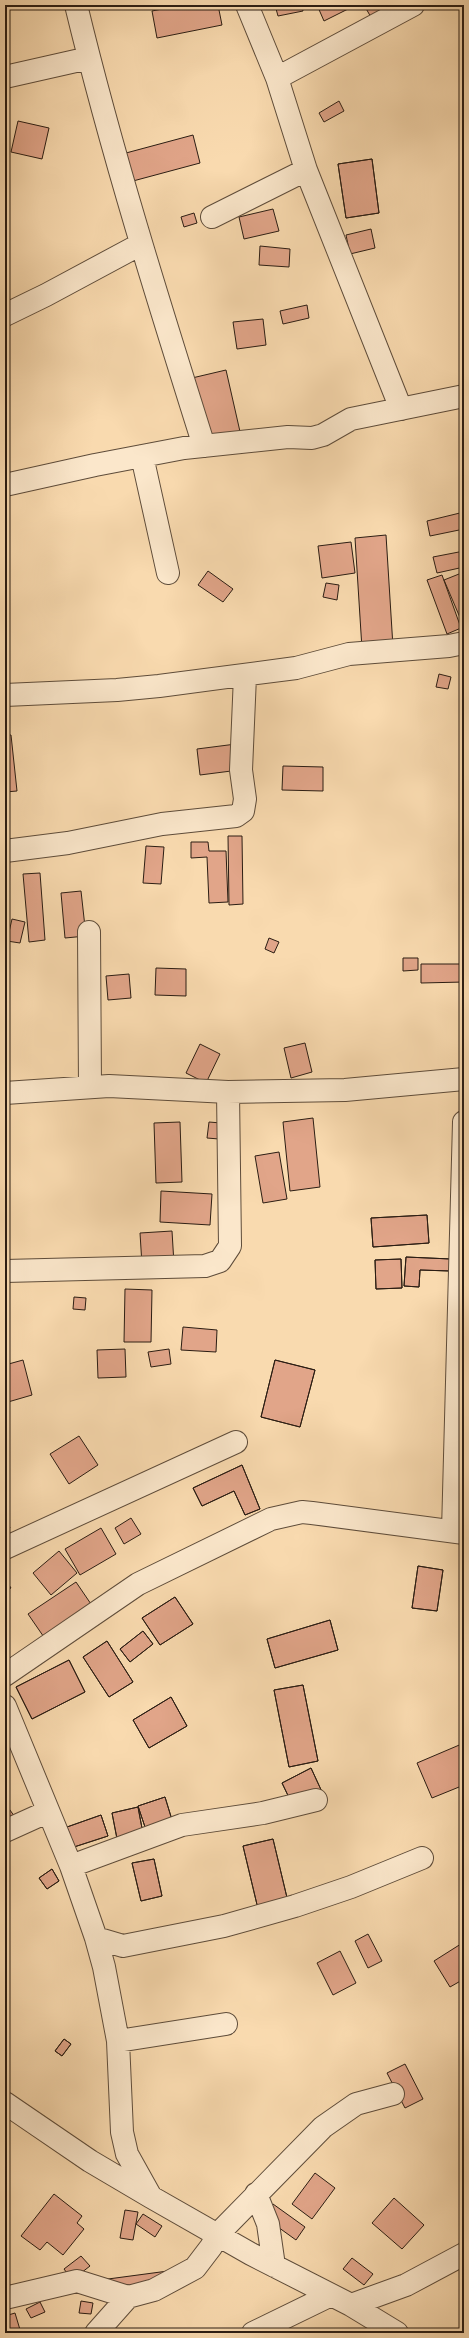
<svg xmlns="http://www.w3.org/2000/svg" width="469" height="2338" font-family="'IM FELL Great Primer',serif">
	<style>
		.building { fill: #e1a589; stroke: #2b1d13 }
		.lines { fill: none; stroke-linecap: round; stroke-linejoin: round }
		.minor-casing { stroke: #5e4c3a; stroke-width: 24 }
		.minor { stroke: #fbe7cb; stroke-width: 22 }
	</style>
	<rect width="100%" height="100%" fill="#f9daaf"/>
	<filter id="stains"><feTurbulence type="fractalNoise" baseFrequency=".005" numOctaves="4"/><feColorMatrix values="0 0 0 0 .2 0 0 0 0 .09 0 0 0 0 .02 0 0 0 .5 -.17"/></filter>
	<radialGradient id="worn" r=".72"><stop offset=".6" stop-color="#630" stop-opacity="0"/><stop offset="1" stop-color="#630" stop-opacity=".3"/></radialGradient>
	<!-- building -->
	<path class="building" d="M 182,5 L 218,5 L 222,25 L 157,38 L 152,11 Z
		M 275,5 L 302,5 L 303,11 L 278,16 Z
		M 317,5 L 346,5 L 348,9 L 324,21 Z
		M 364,5 L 396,5 L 372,19 Z
		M 339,101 L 344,111 L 324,122 L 319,113 Z
		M 18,121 L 49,128 L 42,159 L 11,152 Z
		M 193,135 L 200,163 L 133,181 L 126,153 Z
		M 372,159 L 379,213 L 346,218 L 338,164 Z
		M 372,159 L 379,213 L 346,218 L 338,164 Z
		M 273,209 L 279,231 L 244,239 L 239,217 Z
		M 194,213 L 197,223 L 184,227 L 181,217 Z
		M 371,229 L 375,248 L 350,254 L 346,235 Z
		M 260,246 L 290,249 L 289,267 L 259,265 Z
		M 307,305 L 309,318 L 283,324 L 280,311 Z
		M 263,319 L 266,345 L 237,349 L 233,322 Z
		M 226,370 L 241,436 L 207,444 L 192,378 Z
		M 464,512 L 464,529 L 430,536 L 427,521 Z
		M 386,535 L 393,647 L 362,649 L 355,538 Z
		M 351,542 L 355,573 L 322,578 L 318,546 Z
		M 464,551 L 464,567 L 437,573 L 433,557 Z
		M 208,571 L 233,589 L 223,602 L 198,585 Z
		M 464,572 L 464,627 L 444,580 Z
		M 442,575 L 461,628 L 447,634 L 427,580 Z
		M 326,583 L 339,585 L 337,600 L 323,597 Z
		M 439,674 L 451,677 L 448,689 L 436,687 Z
		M 5,735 L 11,735 L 17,791 L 5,792 Z
		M 236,744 L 239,770 L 200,775 L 197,749 Z
		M 283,766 L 323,767 L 323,791 L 282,790 Z
		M 228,836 L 242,836 L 243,904 L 229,905 Z
		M 191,842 L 208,842 L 209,851 L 226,851 L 228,902 L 209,903 L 207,857 L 191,858 Z
		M 146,846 L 164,847 L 161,884 L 143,883 Z
		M 40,873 L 45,940 L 29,942 L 23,874 Z
		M 81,891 L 86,936 L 65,938 L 61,893 Z
		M 12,919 L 25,922 L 20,943 L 7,941 Z
		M 269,938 L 279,942 L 274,953 L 265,949 Z
		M 403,958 L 418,958 L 418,970 L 403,971 Z
		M 421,964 L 464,964 L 464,982 L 421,983 Z
		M 156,968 L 186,969 L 186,996 L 155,995 Z
		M 129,974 L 131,998 L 108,1000 L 106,976 Z
		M 305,1043 L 312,1072 L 291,1078 L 284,1048 Z
		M 200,1044 L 220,1054 L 206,1083 L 186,1073 Z
		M 313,1118 L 320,1187 L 290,1191 L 283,1122 Z
		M 180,1122 L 182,1182 L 156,1183 L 154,1123 Z
		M 209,1122 L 221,1123 L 219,1139 L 207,1138 Z
		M 279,1152 L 287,1199 L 263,1203 L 255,1156 Z
		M 161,1191 L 212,1194 L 210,1225 L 160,1222 Z
		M 427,1215 L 429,1243 L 373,1247 L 371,1218 Z
		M 427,1215 L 429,1243 L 373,1247 L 371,1218 Z
		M 172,1231 L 174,1264 L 142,1265 L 140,1233 Z
		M 406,1257 L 451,1259 L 450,1271 L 420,1270 L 419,1287 L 404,1286 Z
		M 406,1257 L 451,1259 L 450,1271 L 420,1270 L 419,1287 L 404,1286 Z
		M 401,1259 L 402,1288 L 376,1289 L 375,1260 Z
		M 401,1259 L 402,1288 L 376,1289 L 375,1260 Z
		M 125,1289 L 152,1290 L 151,1342 L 124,1342 Z
		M 74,1297 L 86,1298 L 85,1310 L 73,1309 Z
		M 183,1327 L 217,1330 L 216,1352 L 181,1350 Z
		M 125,1349 L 126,1377 L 98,1378 L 97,1350 Z
		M 169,1349 L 171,1364 L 151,1367 L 148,1352 Z
		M 23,1360 L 32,1395 L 8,1402 L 5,1392 L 5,1365 Z
		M 275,1360 L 315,1370 L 300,1427 L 261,1417 Z
		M 275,1360 L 315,1370 L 300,1427 L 261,1417 Z
		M 79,1436 L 98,1465 L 69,1484 L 50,1454 Z
		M 242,1465 L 260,1509 L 245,1515 L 234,1491 L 202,1506 L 193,1488 Z
		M 242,1465 L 260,1509 L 245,1515 L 234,1491 L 202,1506 L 193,1488 Z
		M 5,1517 L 10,1528 L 5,1530 Z
		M 131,1518 L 141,1534 L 124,1544 L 115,1528 Z
		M 101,1528 L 116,1554 L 80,1575 L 65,1549 Z
		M 59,1551 L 77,1573 L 51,1595 L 33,1573 Z
		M 418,1566 L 443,1570 L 437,1611 L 412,1608 Z
		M 418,1566 L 443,1570 L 437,1611 L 412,1608 Z
		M 7,1582 L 11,1588 L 5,1591 L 5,1583 Z
		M 76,1582 L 93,1607 L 48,1643 L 28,1614 Z
		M 175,1597 L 193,1624 L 160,1645 L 142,1618 Z
		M 175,1597 L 193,1624 L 160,1645 L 142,1618 Z
		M 330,1620 L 338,1650 L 275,1668 L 267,1639 Z
		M 330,1620 L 338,1650 L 275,1668 L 267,1639 Z
		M 143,1631 L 153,1644 L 130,1662 L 120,1649 Z
		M 143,1631 L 153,1644 L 130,1662 L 120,1649 Z
		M 107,1641 L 133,1682 L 109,1697 L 83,1657 Z
		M 107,1641 L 133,1682 L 109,1697 L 83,1657 Z
		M 69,1660 L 85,1692 L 32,1719 L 16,1687 Z
		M 69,1660 L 85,1692 L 32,1719 L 16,1687 Z
		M 303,1685 L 318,1761 L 289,1767 L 274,1690 Z
		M 303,1685 L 318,1761 L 289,1767 L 274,1690 Z
		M 171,1697 L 187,1726 L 149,1748 L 133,1720 Z
		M 171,1697 L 187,1726 L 149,1748 L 133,1720 Z
		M 464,1743 L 464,1785 L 432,1798 L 417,1763 Z
		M 311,1768 L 323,1794 L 294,1808 L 282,1783 Z
		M 311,1768 L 323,1794 L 294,1808 L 282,1783 Z
		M 165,1797 L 176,1833 L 150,1842 L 138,1806 Z
		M 165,1797 L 176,1833 L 150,1842 L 138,1806 Z
		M 5,1803 L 17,1820 L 5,1828 Z
		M 138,1807 L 145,1844 L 119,1849 L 112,1813 Z
		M 138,1807 L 145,1844 L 119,1849 L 112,1813 Z
		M 101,1815 L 108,1836 L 74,1847 L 67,1827 Z
		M 101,1815 L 108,1836 L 74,1847 L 67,1827 Z
		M 273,1839 L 289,1906 L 259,1913 L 243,1846 Z
		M 273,1839 L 289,1906 L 259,1913 L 243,1846 Z
		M 154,1859 L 162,1896 L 141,1901 L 132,1863 Z
		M 154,1859 L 162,1896 L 141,1901 L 132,1863 Z
		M 52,1869 L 59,1881 L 47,1889 L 39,1878 Z
		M 52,1869 L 59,1881 L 47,1889 L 39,1878 Z
		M 368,1934 L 382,1961 L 368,1968 L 355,1941 Z
		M 464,1942 L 464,1979 L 450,1987 L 434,1961 Z
		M 340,1951 L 356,1983 L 333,1995 L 317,1963 Z
		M 64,2039 L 71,2044 L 62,2056 L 55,2051 Z
		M 64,2039 L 71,2044 L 62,2056 L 55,2051 Z
		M 405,2064 L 423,2099 L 405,2108 L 387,2073 Z
		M 315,2173 L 335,2188 L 312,2219 L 292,2204 Z
		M 54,2194 L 82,2216 L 77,2223 L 84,2229 L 63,2255 L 47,2242 L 40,2250 L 21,2236 Z
		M 394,2198 L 424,2225 L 402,2249 L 372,2223 Z
		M 273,2204 L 305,2227 L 296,2240 L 264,2217 Z
		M 125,2210 L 138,2212 L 133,2240 L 120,2238 Z
		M 143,2214 L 162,2226 L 155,2237 L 136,2224 Z
		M 81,2256 L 90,2266 L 72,2280 L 64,2269 Z
		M 352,2258 L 373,2274 L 364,2285 L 343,2269 Z
		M 168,2271 L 111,2300 L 108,2279 Z
		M 81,2301 L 93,2303 L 91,2314 L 79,2313 Z
		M 40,2302 L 45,2312 L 31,2318 L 26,2309 Z
		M 15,2313 L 21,2333 L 5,2333 L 5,2316 Z"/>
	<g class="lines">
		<!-- minor casing -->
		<g class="minor-casing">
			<path id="minor" d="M 76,5 C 112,154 158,300 204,446
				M 247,5 L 277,78 L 306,170 L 401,409
				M 5,77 L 89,58
				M 277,78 L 413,5
				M 212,217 L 306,170
				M 5,315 L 46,295 L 141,244
				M 142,456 L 168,573
				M 5,485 L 95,465 L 184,448 L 288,437 L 312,438 L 323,435 L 351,419 L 464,396
				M 5,695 L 117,690 L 159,686 L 296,668 L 349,654 L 449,646 L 464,643
				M 5,851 L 68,843 L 162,824 L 236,816 L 243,811 L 245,799 L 241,770 L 245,676
				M 89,932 L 90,1087
				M 5,1093 L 109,1086 L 228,1092 L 345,1090 L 464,1079
				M 5,1271 L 205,1266 L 220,1261 L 230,1246 L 228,1092
				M 453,1531 L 464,1122
				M 5,1548 L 236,1442
				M 5,1675 L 138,1584 L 271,1519 L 302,1512 L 312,1513 L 464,1533
				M 5,1706 L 71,1866 L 96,1938 L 104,1967 L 118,2041 L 122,2132 L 127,2154 L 151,2197
				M 5,1831 L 47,1812
				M 71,1866 L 182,1825 L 263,1813 L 316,1800
				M 96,1938 L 123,1946 L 224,1926 L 295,1906 L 351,1887 L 422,1858
				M 118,2041 L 226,2024
				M 5,2103 L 90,2161 L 151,2197 L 251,2254 L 351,2305 L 397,2333
				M 256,2194 L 268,2224 L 274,2266
				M 5,2298 L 77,2281 L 128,2297 L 154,2290 L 195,2268 L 211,2247 L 218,2234 L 323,2127 L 356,2104 L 393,2094
				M 351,2305 L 406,2285 L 464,2254
				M 96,2333 L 128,2297
				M 253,2333 L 331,2295"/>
		</g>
		<!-- minor -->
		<use href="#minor" class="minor"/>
	</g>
	<!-- margin -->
	<rect width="469" height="2338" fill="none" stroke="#f9daaf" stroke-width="20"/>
	<rect x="6" y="6" width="457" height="2326" fill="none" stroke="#2b1d13" stroke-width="2"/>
	<rect x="10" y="10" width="449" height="2318" fill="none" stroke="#2b1d13"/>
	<rect width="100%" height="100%" filter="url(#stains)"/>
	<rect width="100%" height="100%" fill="url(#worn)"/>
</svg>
